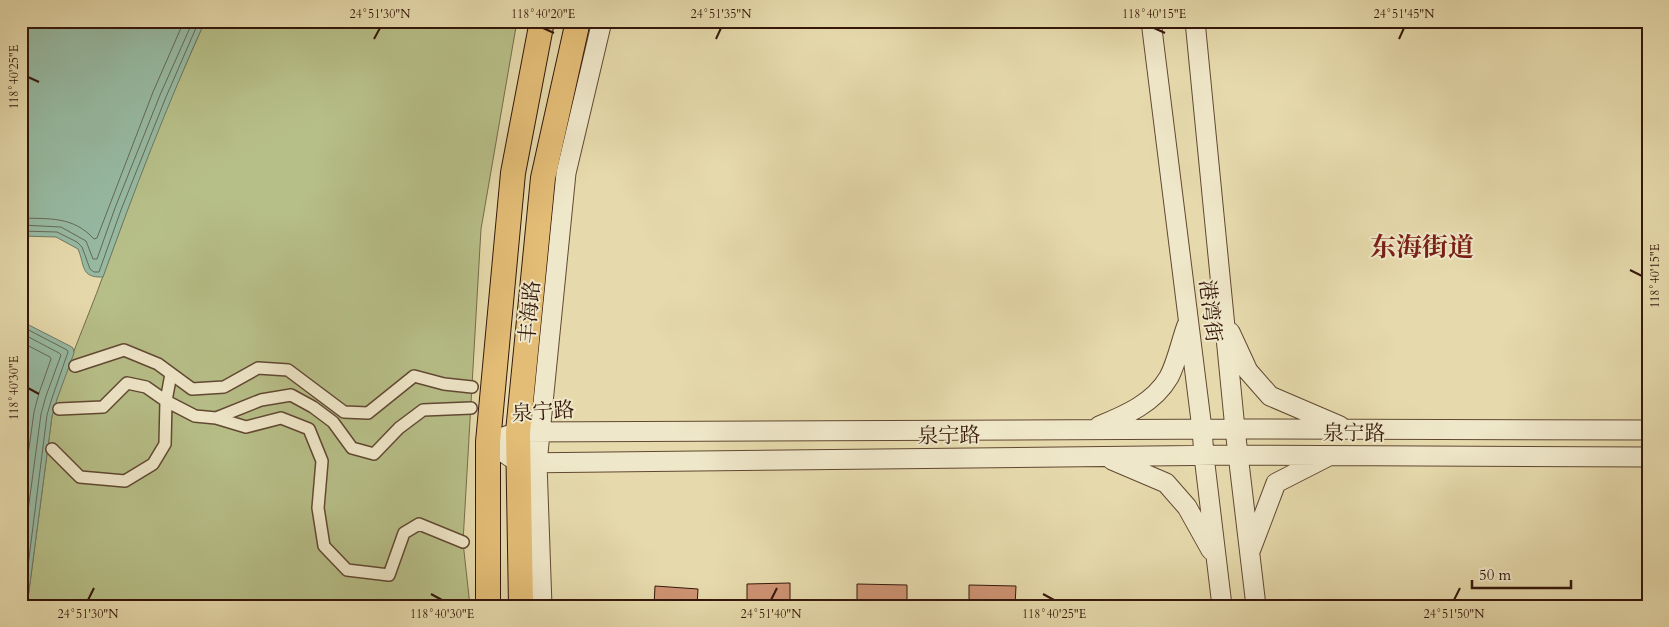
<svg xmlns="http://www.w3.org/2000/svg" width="1669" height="627" font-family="Cardo,'Noto Serif SC',serif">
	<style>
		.green { fill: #b7bf88; stroke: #766b49 }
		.water { fill: #97bba4; stroke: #707966 }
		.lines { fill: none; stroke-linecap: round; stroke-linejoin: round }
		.shore { stroke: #666957; stroke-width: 1 }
		.building { fill: #ce9373; stroke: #35170a }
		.pedestrian-casing { stroke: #614832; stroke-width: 14 }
		.tertiary-casing { stroke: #614832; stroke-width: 21 }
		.primary-casing { stroke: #35170a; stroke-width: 26 }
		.pedestrian { stroke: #efe7c9; stroke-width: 11 }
		.tertiary { stroke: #efe7c9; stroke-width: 19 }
		.primary { stroke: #e3bd76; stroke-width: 24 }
		.ticks { fill: none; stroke: #35170a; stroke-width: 2 }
		.labels { text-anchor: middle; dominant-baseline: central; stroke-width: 4; stroke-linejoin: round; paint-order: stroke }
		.street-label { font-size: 21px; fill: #35170a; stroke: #efe7c9 }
		.district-label { font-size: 26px; font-weight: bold; fill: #7a1f14; stroke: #efe7c9 }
		.neatline { fill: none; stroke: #35170a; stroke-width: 2 }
		.ticks-label { font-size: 12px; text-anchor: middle; fill: #35170a }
	</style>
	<rect width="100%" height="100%" fill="#e6daac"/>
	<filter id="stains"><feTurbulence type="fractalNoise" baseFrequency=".004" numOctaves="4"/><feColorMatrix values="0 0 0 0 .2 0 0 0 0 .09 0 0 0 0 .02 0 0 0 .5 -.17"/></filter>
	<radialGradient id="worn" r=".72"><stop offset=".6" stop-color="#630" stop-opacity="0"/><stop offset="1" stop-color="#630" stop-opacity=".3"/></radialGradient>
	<!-- green -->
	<path class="green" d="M 205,21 L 517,21 L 481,229 L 463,542 L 470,606 L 27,606 L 52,416 C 65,368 86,323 103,276 C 125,217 146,156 171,98 C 182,72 194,47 205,21 Z"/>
	<!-- water -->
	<path class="water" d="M 21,21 L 205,21 C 167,105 134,191 103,277 C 80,278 85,265 78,249 L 56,237 L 21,236 Z
		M 21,321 L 70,346 L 73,348 L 74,353 L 57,399 L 52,416 L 27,606 L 21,606 Z"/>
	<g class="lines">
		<!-- shore -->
		<path class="shore" d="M 21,218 C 49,219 73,216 94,239 L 97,238 L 153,92 L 184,21
			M 21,225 L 61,227 L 86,241 L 93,259 L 97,259 L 115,208 L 160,95 L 193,21
			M 21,231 L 57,232 L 77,242 L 82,247 L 90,269 L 94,272 L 99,272 L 121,210 L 166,97 L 199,21
			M 21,326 L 67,350 L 68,352 L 52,398 L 47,415 L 23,606
			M 21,333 L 59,353 L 61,355 L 46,396 L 41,414 L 21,563
			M 21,342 L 50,357 L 51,359 L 39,393 L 34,412 L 21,506"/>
	</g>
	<!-- building -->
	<path class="building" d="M 790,583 L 790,606 L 747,606 L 747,584 Z
		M 857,584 L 907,585 L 907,606 L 857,606 Z
		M 969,585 L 1016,586 L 1015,606 L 969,606 Z
		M 655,586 L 698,589 L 697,606 L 654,606 Z"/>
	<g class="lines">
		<!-- pedestrian casing -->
		<g class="pedestrian-casing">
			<path id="pedestrian" d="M 75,366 L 124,350 L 158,364 L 192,389 L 224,387 L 258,368 L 288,370 L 344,412 L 368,413 L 414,376 L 444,384 L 472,387
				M 59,409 L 103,407 L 127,383 L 146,387 L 166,401 L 195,416 L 216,418 L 261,400 L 291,395 L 313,407 L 333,422 L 352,448 L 374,454 L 399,428 L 423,410 L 471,408
				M 216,418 L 246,427 L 281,418 L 309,429 L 322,461 L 318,508 L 324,546 L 347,570 L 389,575 L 404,533 L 419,524 L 463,542
				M 52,449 L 80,477 L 125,481 L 153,464 L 165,444 L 166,401 L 171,374"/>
		</g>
		<!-- tertiary casing -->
		<g class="tertiary-casing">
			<path id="tertiary" d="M 1151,21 L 1202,429 L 1204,456 L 1222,606
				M 1195,21 L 1235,429 L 1256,606
				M 1230,332 L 1248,371 L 1270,396 L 1340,426
				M 1099,426 C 1126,415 1154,403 1169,377 C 1177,362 1181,341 1187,325
				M 488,442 L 519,463 L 1237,455 L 1648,457
				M 488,442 L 518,432 L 1235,429 L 1648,430
				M 1112,460 L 1166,483 L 1187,507 L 1211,550
				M 1251,549 L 1276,483 L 1327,457
				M 542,606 L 537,463 L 566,173 L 602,21"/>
		</g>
		<!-- primary casing -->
		<g class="primary-casing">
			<path id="primary" d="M 488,606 L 488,442 L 513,173 L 542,21
				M 521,606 L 518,432 L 543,178 L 578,21"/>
		</g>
		<!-- pedestrian -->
		<use href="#pedestrian" class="pedestrian"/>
		<!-- tertiary -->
		<use href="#tertiary" class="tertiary"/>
		<!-- primary -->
		<use href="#primary" class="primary"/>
	</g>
	<!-- ticks -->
	<path class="ticks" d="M 543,28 L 554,33M 1154,28 L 1165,33M 374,39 L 380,28M 716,39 L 721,28M 1399,39 L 1404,28M 28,77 L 39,82M 1630,270 L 1642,276M 28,388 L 39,394M 431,594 L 442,600M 1043,594 L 1054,600M 88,600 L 94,588M 771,600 L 777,588M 1454,600 L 1460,588"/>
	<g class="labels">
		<!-- street labels -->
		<g class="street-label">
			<text transform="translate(1210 311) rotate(83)">港湾街</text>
			<text transform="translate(530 312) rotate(-85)">丰海路</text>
			<text transform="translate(543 412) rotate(-4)">泉宁路</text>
			<text x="1354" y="433">泉宁路</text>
			<text transform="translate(949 436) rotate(-1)">泉宁路</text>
		</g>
		<!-- district labels -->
		<g class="district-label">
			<text x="1422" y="247">东海街道</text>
		</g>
	</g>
	<!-- margin -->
	<rect width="1669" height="627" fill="none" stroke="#e6daac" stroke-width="55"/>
	<!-- scale -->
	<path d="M1472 580v8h99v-8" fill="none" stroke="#35170a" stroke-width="2.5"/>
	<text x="1479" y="580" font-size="15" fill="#35170a" stroke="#efe7c9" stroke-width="4" paint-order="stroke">50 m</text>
	<rect x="28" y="28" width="1614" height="572" class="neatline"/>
	<g class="ticks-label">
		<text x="380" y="18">24°51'30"N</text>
		<text x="543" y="18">118°40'20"E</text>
		<text x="721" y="18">24°51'35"N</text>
		<text x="1154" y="18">118°40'15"E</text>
		<text x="1404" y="18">24°51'45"N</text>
		<text transform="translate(14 77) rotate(-90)" y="4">118°40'25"E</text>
		<text transform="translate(1655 276) rotate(-90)" y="4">118°40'15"E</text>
		<text transform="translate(14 388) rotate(-90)" y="4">118°40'30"E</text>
		<text x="88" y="618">24°51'30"N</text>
		<text x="442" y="618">118°40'30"E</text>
		<text x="771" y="618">24°51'40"N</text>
		<text x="1054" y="618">118°40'25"E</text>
		<text x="1454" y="618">24°51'50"N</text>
	</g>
	<rect width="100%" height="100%" filter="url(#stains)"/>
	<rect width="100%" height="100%" fill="url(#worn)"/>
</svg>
